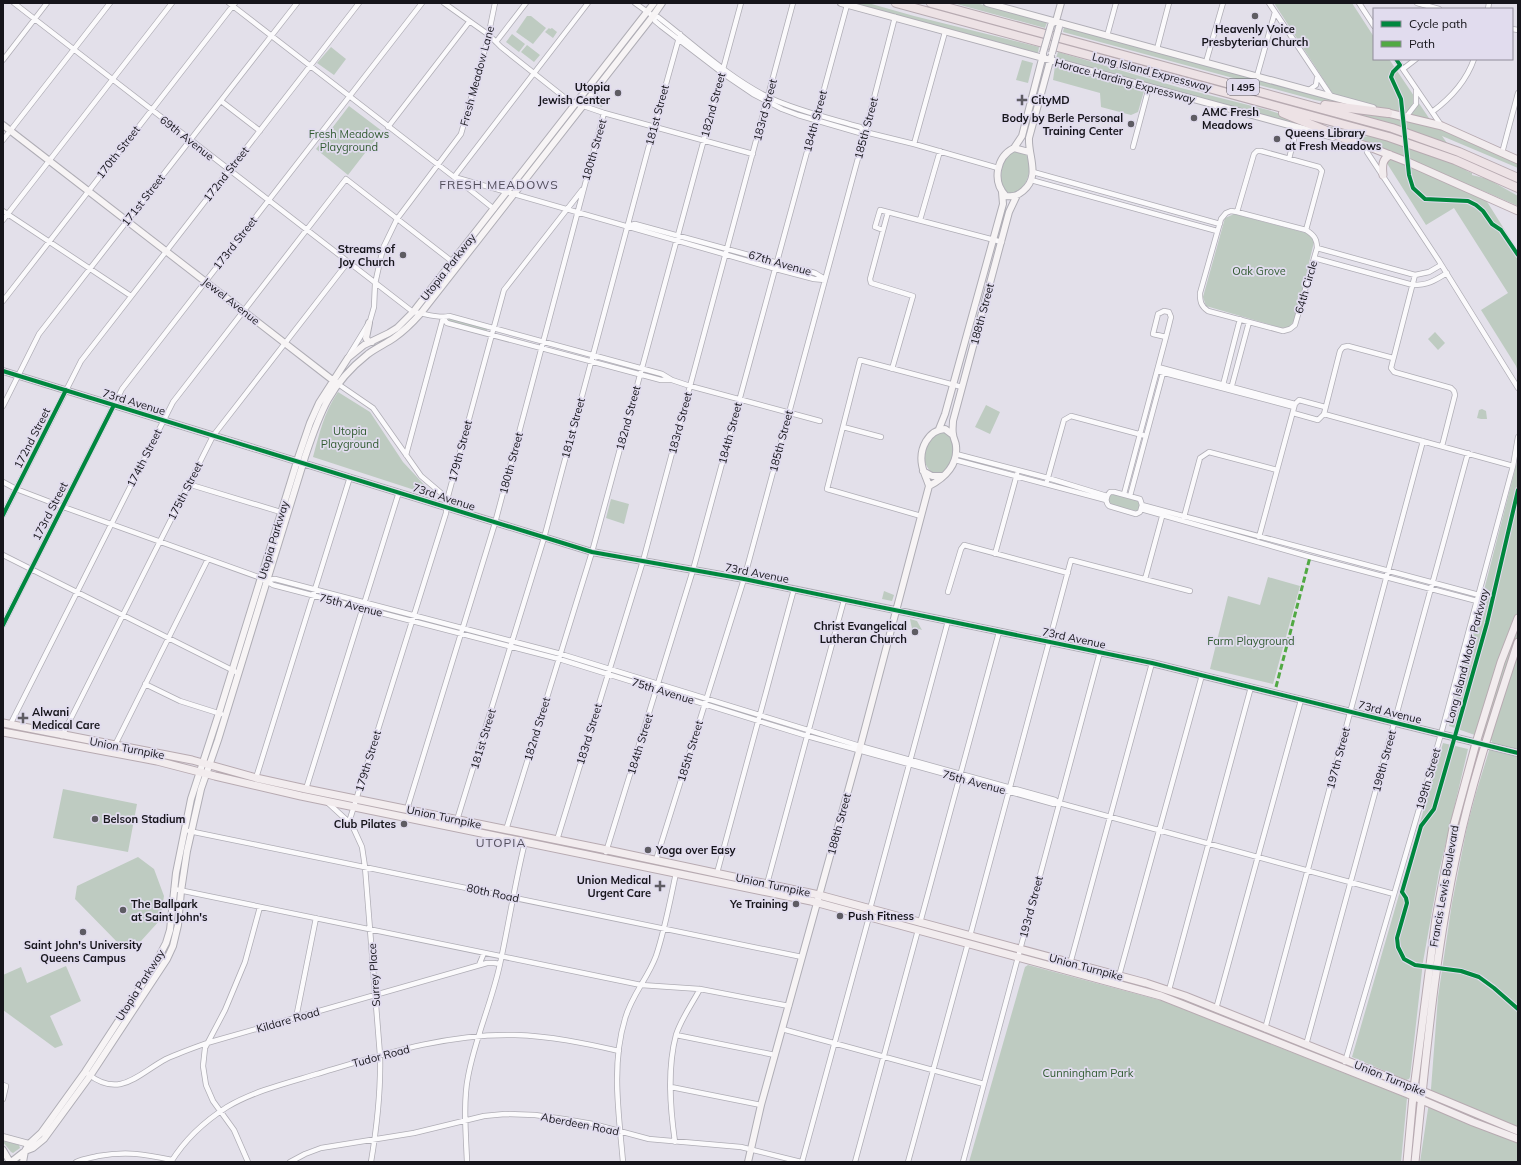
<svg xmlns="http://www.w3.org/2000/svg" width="1521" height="1165" font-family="Mulish,sans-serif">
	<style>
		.green { fill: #becbc1 }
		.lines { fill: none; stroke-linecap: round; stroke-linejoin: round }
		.street-casing { stroke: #afadb5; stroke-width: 6 }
		.secondary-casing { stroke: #afadb5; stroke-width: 8 }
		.primary-casing { stroke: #b7aab1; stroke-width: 9 }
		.highway-casing { stroke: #b7aab1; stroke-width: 10 }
		.street { stroke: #fbfafc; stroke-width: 4.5 }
		.secondary { stroke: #f7f4f5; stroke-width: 6 }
		.primary { stroke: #f2ecee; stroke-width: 7 }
		.highway { stroke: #ede2e5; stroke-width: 8 }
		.secondary-bridge-casing { stroke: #afadb5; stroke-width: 8; stroke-linecap: butt }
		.secondary-bridge { stroke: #f7f4f5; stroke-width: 6 }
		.quiet { stroke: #51a943; stroke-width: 3; stroke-dasharray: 6 3; stroke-linecap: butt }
		.cycleway-casing { stroke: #e1dcee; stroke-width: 6 }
		.cycleway { stroke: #00873e; stroke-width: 4 }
		.poi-dot { fill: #5e5c63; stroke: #e1dcee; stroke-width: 1.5 }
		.labels { text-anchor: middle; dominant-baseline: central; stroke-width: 3.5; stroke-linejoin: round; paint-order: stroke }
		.shield { fill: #e1dcee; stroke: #53515a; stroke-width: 1 }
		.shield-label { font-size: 10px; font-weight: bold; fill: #16151b }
		.poi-label { font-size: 11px; font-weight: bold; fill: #16151b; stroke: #e1dcee; text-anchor: start }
		.street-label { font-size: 11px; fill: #16151b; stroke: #e1dcee }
		.park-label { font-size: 11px; fill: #315b31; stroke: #e1dcee }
		.neighbourhood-label { font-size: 12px; letter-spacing: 1px; fill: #514d5b; stroke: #e1dcee }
	</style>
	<rect width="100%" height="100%" fill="#e3e0ea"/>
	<!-- green -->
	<path class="green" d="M 853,3 L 868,3 L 914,16 L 1039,47 L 1038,53 Z
		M 953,3 L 976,3 L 1047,22 L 1045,28 Z
		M 1274,3 L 1352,3 L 1374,37 L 1374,59 L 1389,59 L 1435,127 L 1518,164 L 1518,168 L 1442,136 L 1467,171 L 1472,173 L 1472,175 L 1488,179 L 1518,196 L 1518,206 L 1479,189 L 1518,251 L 1518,372 L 1516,366 L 1481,310 L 1508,293 L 1454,208 L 1426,225 L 1383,157 L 1372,143 L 1343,135 L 1331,130 L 1330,128 L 1332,127 L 1367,137 L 1342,105 L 1315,100 L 1063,32 L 1064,27 L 1339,101 L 1331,91 Z
		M 527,16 L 531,16 L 546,28 L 533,44 L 516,32 Z
		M 549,28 L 550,29 L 552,28 L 557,32 L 553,38 L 545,32 Z
		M 512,34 L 525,44 L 519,52 L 506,42 Z
		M 527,45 L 540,55 L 534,62 L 521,52 Z
		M 331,47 L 346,59 L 334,75 L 317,63 Z
		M 1058,52 L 1181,88 L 1268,110 L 1284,115 L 1312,128 L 1056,58 Z
		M 1022,60 L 1033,63 L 1028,83 L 1016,80 Z
		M 1055,66 L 1144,91 L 1138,112 L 1131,115 L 1101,107 L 1100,93 L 1053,80 Z
		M 598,94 L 604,99 L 602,107 L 591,103 Z
		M 349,106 L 382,131 L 348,175 L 316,149 Z
		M 1016,150 L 1026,154 C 1029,160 1030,166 1029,172 C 1028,181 1019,198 1007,192 C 998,187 1001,168 1005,160 C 1008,155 1012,153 1016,150 Z
		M 1234,214 L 1306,233 L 1313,238 L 1314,242 L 1295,320 L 1289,327 L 1281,328 L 1206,306 L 1203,297 L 1225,218 Z
		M 449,318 L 487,328 L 487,331 L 449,321 L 448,319 Z
		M 1435,332 L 1445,343 L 1438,350 L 1428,339 Z
		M 338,392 L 370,412 L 403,462 L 431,492 L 430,495 L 313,457 C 319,435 324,412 338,392 Z
		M 986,405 L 1000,412 L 990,434 L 975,427 Z
		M 1482,409 L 1486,411 L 1487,419 L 1481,419 L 1477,418 L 1479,410 Z
		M 939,431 L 946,432 C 959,445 954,461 942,473 L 934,474 C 925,468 921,456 926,446 C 929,440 934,436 939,431 Z
		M 1518,458 L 1518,1162 L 1420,1162 L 1431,1089 L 1438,997 L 1452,903 L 1467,827 L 1476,793 L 1492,741 L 1449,726 Z
		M 1114,493 L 1137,500 L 1140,504 L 1139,509 L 1137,511 L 1111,505 L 1108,501 L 1110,496 Z
		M 611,499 L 629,504 L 624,524 L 606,518 Z
		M 1268,577 L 1300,586 L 1273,684 L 1210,669 L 1228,596 L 1260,605 Z
		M 884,591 L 894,595 L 892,601 L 882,599 Z
		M 910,619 L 917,621 L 922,630 L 919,629 L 918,631 L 912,629 Z
		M 1443,743 L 1468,749 L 1439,872 L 1423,962 L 1410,1077 L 1409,1079 L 1406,1080 L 1352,1057 Z
		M 63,789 L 137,804 L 128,852 L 53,838 Z
		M 138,857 L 154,869 L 164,896 L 160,920 L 141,941 L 122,947 L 75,899 L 77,886 Z
		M 1028,965 L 1163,1001 L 1407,1098 L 1401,1162 L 969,1162 L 1025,967 Z
		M 66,966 L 81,1001 L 50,1016 L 63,1045 L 55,1048 L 3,1010 L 3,975 L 21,967 L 27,983 Z
		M 5,1141 L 19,1145 L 20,1148 L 13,1153 L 11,1152 L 3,1142 Z"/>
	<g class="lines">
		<!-- street casing -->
		<g class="street-casing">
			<path id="street" d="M 14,3 L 413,312 C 423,313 440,319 449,316 L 662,374 L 672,380 L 690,386 L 820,421
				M 229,3 L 454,177 L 776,269 L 814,279 L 825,280
				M 444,3 L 489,35 L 501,47 L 569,101 L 604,113 L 753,154
				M 635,3 L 653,16 L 655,21 L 661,26 L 725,75 L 753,94 L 782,109 L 798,115 L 853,131 L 860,133 L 865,132 L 914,144 L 998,168
				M 1269,3 L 1331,96
				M 1359,3 L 1374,26
				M 1417,3 L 1439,9
				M 1488,9 L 1489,3
				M 653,16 L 658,17 C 693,44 730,79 770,98 C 798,111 829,118 860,127 L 865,132
				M 1512,29 L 1518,30
				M 1107,36 L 1116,3
				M 496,42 L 526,3
				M 1157,49 L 1169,3
				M 1396,59 L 1441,125
				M 3,60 L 47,3
				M 1206,62 L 1223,3
				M 1403,69 L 1416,59
				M 1257,76 L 1275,12
				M 1309,90 L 1316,85 L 1317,78
				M 221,101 L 260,131
				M 1432,112 C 1451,98 1466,82 1474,59
				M 1406,117 L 1416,104 L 1416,90
				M 388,127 L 469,22
				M 3,140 L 110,3
				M 914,144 L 945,32
				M 1367,146 L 1367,152 L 1439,261 L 1518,388
				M 1133,147 L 1149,87
				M 1502,153 L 1518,93
				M 1289,159 L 1297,127
				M 1033,172 L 1220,224
				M 1031,180 L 1217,231
				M 494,209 L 454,177 L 588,3
				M 3,211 L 131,296
				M 1231,211 L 1237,212 L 1306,230 C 1314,235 1317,239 1317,248 L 1295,325 L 1290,329 L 1283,331 L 1208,311 C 1201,306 1200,302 1200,293 L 1221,219 L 1226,213 Z
				M 888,212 L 870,279 L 871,283 L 913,296 L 892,369
				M 1237,212 L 1254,154 L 1257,151 L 1261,151 L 1319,167 L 1322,171 L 1306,230
				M 3,220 L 172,3
				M 920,220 L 940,151
				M 627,226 L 635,224 L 815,273 L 825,279
				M 883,230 L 875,227 L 880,210 L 1002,242
				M 1317,248 L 1415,275 L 1429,272 L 1441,265
				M 1314,258 L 1413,285 C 1428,285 1434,281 1447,273
				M 1415,275 L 1391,368 L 1394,372 L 1451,388 L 1454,391 L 1455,395 L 1442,446
				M 3,301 L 235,3
				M 1164,311 L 1169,312 L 1171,317 L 1166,337 L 1153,334 L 1158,314 Z
				M 443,318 L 447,323 L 661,380 L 671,380
				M 348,357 L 370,321 L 374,307 L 375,284 L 383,248 L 397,219 L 461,134 L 487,42 L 495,3
				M 1158,367 L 1295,404
				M 1157,371 L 1294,407
				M 338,384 L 373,408 L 421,476 L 441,493
				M 1223,385 L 1240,319
				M 1231,389 L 1249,322
				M 1295,404 L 1299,400 L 1325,407
				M 3,406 L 39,334 L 297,3
				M 1293,413 L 1318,420 L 1324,414
				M 1324,414 L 1513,466
				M 1324,414 L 1340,351 L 1343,347 L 1348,346 L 1393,358
				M 843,427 L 881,437
				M 956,454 L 1048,478 L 1107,496
				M 406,455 L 443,318
				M 955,460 L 1106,500
				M 1047,481 L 1064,420 L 1071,416 L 1146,436
				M 3,482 L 16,489 L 58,505 L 261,578 L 273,585 L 559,659 L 807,736 L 1054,804 L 1059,803
				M 188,484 L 284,513
				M 1110,492 L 1114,492 L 1140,499 L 1142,505 L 1140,512 L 1136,514 L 1109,506 C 1105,502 1106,496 1110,492 Z
				M 1124,494 L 1166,337
				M 1130,496 L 1163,373 L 1162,371
				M 1142,505 L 1479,595
				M 1141,509 L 1310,557 L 1477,601
				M 3,515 L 81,361 L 359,3
				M 921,516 L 827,489 L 860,360 L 962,387
				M 1184,517 L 1200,458 L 1209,452 L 1277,470
				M 1259,537 L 1295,404
				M 995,554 L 1017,474
				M 3,555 L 238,673
				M 1145,579 L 1163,513
				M 267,580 L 275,579 L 561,654 L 860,746 L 1055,800 L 1059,803 L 1394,894
				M 948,592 L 961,549 L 964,545 L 1068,573
				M 3,625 L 122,389 L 422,3
				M 145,684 L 180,701 L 221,714
				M 10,725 L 173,402 L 346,179 L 454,263
				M 62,736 L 213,436 L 348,262
				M 115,745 L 208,559
				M 256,778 L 350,477
				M 306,789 L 399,492
				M 327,802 L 352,825 L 362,847 L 365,867 L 380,1055 C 381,1091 377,1126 371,1162
				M 407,809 L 495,523 L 604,113
				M 457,820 L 544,538 L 654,127 L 680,34
				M 352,825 L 350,819 L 446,513 L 447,500 L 504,290 L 582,190
				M 506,830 L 592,552 L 741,3
				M 189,831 L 802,957
				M 557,840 L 643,561 L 793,3
				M 606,852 L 693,570 L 847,5
				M 656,860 L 744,579 L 867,125 L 895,17
				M 717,873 L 794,589
				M 767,884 L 844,600
				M 174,889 L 641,985 L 700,989 L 789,1006
				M 870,909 L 948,621
				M 920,923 L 999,632
				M 970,936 L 1071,560 L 1190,591
				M 1070,964 L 1152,663
				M 479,965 L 484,953
				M 1119,976 L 1202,675
				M 1169,990 L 1251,687
				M 1216,1009 L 1301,700
				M 296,1018 L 316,918
				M 782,1029 L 984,1084
				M 1265,1029 L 1423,441
				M 676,1035 L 775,1055
				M 1306,1045 L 1468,453
				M 1345,1062 L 1441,734 L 1513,466 L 1518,437
				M 88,1074 C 120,1099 138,1074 166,1059 C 179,1053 193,1048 207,1043 L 487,963 L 494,963 L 500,964
				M 3,1085 L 6,1086 L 3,1099
				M 671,1087 L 761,1105
				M 675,1142 C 670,1107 667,1069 676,1035 C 681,1019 692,1004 700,989
				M 76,1162 C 83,1159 90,1158 98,1156 C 127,1151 143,1154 172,1160
				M 171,1162 C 184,1141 205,1121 227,1107 C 254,1091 287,1083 317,1074 C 381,1055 447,1033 515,1035 C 550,1036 584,1043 619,1051
				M 248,1162 L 234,1130 L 213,1101 L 206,1085 L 203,1066 L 205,1048 L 225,1010 L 245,962 L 260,907
				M 290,1162 L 305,1154 L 321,1148 L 414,1133 L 484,1116 L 505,1114 L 535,1115 L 564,1119 L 593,1124 L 649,1139 L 741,1147 L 801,1162
				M 467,1162 C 466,1136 463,1102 468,1077 C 475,1038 492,1002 500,964 C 509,923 515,882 525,842
				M 623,1162 C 619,1115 611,1065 625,1019 C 631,996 648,978 656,956 C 665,929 670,901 676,873
				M 802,1162 L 869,917
				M 855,1162 L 918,930
				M 908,1162 L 968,943
				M 963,1162 L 1100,652"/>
		</g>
		<!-- secondary casing -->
		<g class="secondary-casing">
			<path id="secondary" d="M 841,3 L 1333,137
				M 987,3 L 1373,108
				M 1053,23 L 1056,21 L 1061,3
				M 3,125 L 335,382
				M 1014,148 L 1022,136 L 1043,55
				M 1029,152 L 1014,148 C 996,157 992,182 1006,196 C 1013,197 1017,196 1023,191 C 1041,176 1028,157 1029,138 L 1051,57
				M 369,323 L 366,338 L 368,341 L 372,342
				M 3,371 L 592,552 L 744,579 L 1152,663 L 1518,753
				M 939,429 L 945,414 L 1003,204 L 1002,192
				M 923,471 L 932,476 L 942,476
				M 929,486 C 944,478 958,465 956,446 C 956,442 953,438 953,434 C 952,430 953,425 953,421 L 1009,212 L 1017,195
				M 3,1137 L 29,1144
				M 3,1150 L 10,1162
				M 11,1162 L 25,1151 L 33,1148 L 44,1139 L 90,1076 L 167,959 L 173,946 L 178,925 L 181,891 L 187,851 L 201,789 L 218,740 L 305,457 C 320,412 330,384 368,354 C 376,348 385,344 394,338 C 404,331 413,322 421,313 L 653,16 L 662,3
				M 23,1162 L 25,1151 L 29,1144 L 41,1133 L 85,1072 L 153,968 L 166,943 L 170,930 L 176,873 L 191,799 L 219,713 L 299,455 L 310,423 L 319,403 L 348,358 L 364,345 L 389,333 L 397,328 L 413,312 L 654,3
				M 748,1162 L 761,1105 L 858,755 L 929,486 C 927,479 923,472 922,465 C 919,449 928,430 945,429 L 953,435"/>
		</g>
		<!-- primary casing -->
		<g class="primary-casing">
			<path id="primary" d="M 1388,113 L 1442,126 L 1518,160
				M 1351,141 L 1367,146 L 1408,162 L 1518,211
				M 1383,175 C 1382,166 1382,159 1390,155
				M 3,723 L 192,760 L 256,778 L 306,789 L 612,851 L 819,895 L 1146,983 L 1185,996 L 1415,1088 L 1518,1131
				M 3,732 L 157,761 L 215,776 L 301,796 L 811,901 L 1161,996 L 1408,1094 L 1473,1122 L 1518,1139
				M 1407,1162 L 1413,1096 L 1436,918 L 1453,828 L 1476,743 L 1501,662 L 1518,618
				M 1415,1162 C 1426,1057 1435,951 1458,847 C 1473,777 1496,710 1518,642"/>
		</g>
		<!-- highway casing -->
		<g class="highway-casing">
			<path id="highway" d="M 896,3 L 1389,137 L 1455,160 L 1518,188
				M 931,3 L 1392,128 L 1459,152 L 1518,178
				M 1325,105 L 1388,113
				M 1283,113 L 1351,141"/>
		</g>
		<!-- street -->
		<use href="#street" class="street"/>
		<!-- secondary -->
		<use href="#secondary" class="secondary"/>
		<!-- primary -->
		<use href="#primary" class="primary"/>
		<!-- highway -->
		<use href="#highway" class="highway"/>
		<!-- secondary-bridge casing -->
		<g class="secondary-bridge-casing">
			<path id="secondary-bridge" d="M 1043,53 L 1051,25
				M 1052,53 L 1059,27"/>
		</g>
		<!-- secondary-bridge -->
		<use href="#secondary-bridge" class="secondary-bridge"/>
		<!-- quiet -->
		<path class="quiet" d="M 1276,687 L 1310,557"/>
		<!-- cycleway casing -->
		<g class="cycleway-casing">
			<path id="cycleway" d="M 1396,59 L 1400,65 L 1393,72 L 1391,77 L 1401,99 L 1409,175 L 1413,188 L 1425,199 L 1468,201 L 1476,205 L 1483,211 L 1492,224 L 1501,230 L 1518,255
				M 3,371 L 592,552 L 744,579 L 1152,663 L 1518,753
				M 3,515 L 66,390
				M 3,625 L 114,405
				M 1402,892 L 1421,826 L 1434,809 L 1457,729 L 1487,623 L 1518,490
				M 1402,892 L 1406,898 L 1407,903 L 1397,938 L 1398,947 L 1404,959 L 1415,965 L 1461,971 L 1479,977 L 1494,988 L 1518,1009"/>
		</g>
		<!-- cycleway -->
		<use href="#cycleway" class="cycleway"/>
	</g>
	<!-- markers -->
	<g class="poi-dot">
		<circle cx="1255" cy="16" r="4"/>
		<circle cx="618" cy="93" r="4"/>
		<path d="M1020 94h4v4h4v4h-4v4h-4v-4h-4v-4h4z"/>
		<circle cx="1194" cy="118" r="4"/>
		<circle cx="1131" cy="124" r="4"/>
		<circle cx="1277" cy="139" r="4"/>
		<circle cx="403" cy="255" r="4"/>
		<circle cx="915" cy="632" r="4"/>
		<path d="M21 712h4v4h4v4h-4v4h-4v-4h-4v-4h4z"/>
		<circle cx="95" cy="819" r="4"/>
		<circle cx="404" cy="824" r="4"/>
		<circle cx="648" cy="850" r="4"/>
		<path d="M658 880h4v4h4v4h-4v4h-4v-4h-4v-4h4z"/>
		<circle cx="796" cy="904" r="4"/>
		<circle cx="123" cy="910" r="4"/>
		<circle cx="840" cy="916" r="4"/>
		<circle cx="83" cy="932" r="4"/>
	</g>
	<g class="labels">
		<!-- shield labels -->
		<rect class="shield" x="1227" y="79" width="32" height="16" rx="3"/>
		<g class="shield-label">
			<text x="1243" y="87">I 495</text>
		</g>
		<!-- poi labels -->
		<g class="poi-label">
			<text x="1255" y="29" text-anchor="middle">Heavenly Voice<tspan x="1255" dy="13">Presbyterian Church</tspan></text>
			<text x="610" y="87" text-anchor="end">Utopia<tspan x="610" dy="13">Jewish Center</tspan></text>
			<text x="1031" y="100">CityMD</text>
			<text x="1202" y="112">AMC Fresh<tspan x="1202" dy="13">Meadows</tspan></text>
			<text x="1123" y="118" text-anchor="end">Body by Berle Personal<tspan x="1123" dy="13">Training Center</tspan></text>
			<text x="1285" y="133">Queens Library<tspan x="1285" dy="13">at Fresh Meadows</tspan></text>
			<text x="395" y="249" text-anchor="end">Streams of<tspan x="395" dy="13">Joy Church</tspan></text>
			<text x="907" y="626" text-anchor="end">Christ Evangelical<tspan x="907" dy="13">Lutheran Church</tspan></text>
			<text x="32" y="712">Alwani<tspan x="32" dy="13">Medical Care</tspan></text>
			<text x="103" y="819">Belson Stadium</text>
			<text x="396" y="824" text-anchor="end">Club Pilates</text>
			<text x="656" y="850">Yoga over Easy</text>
			<text x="651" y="880" text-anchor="end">Union Medical<tspan x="651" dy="13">Urgent Care</tspan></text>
			<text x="131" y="904">The Ballpark<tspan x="131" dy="13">at Saint John's</tspan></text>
			<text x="788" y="904" text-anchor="end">Ye Training</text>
			<text x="848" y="916">Push Fitness</text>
			<text x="83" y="945" text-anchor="middle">Saint John's University<tspan x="83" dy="13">Queens Campus</tspan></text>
		</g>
		<!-- street labels -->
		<g class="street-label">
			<text transform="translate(1152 72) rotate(15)">Long Island Expressway</text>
			<text transform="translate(477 76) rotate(-75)">Fresh Meadow Lane</text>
			<text transform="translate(1125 81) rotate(15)">Horace Harding Expressway</text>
			<text transform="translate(713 105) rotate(-75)">182nd Street</text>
			<text transform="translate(765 110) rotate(-75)">183rd Street</text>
			<text transform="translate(657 115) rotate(-75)">181st Street</text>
			<text transform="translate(815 121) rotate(-75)">184th Street</text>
			<text transform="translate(866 128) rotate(-75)">185th Street</text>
			<text transform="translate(187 138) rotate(38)">69th Avenue</text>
			<text transform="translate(594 150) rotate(-74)">180th Street</text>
			<text transform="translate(118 152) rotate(-52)">170th Street</text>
			<text transform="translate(226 174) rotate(-52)">172nd Street</text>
			<text transform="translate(143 200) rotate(-52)">171st Street</text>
			<text transform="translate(235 243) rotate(-52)">173rd Street</text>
			<text transform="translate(780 263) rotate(16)">67th Avenue</text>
			<text transform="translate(448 267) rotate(-52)">Utopia Parkway</text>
			<text transform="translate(1306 287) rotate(-74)">64th Circle</text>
			<text transform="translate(231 301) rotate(38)">Jewel Avenue</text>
			<text transform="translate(982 314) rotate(-75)">188th Street</text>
			<text transform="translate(134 402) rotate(17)">73rd Avenue</text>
			<text transform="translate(628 418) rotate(-75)">182nd Street</text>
			<text transform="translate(680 423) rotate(-75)">183rd Street</text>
			<text transform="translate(573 428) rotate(-75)">181st Street</text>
			<text transform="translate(730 433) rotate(-75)">184th Street</text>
			<text transform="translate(32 438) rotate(-63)">172nd Street</text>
			<text transform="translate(781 441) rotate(-75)">185th Street</text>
			<text transform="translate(460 451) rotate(-75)">179th Street</text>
			<text transform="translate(144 458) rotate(-63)">174th Street</text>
			<text transform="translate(511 463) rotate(-75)">180th Street</text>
			<text transform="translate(185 491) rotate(-63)">175th Street</text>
			<text transform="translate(444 497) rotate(18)">73rd Avenue</text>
			<text transform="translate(50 511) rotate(-63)">173rd Street</text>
			<text transform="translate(273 540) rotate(-73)">Utopia Parkway</text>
			<text transform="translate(757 573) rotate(11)">73rd Avenue</text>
			<text transform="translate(351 605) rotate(14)">75th Avenue</text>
			<text transform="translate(1074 638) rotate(12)">73rd Avenue</text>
			<text transform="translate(1467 656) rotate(-75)">Long Island Motor Parkway</text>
			<text transform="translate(663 691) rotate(17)">75th Avenue</text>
			<text transform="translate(1390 712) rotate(14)">73rd Avenue</text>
			<text transform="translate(537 729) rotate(-73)">182nd Street</text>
			<text transform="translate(589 734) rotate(-73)">183rd Street</text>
			<text transform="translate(483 739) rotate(-73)">181st Street</text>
			<text transform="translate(640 744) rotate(-73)">184th Street</text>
			<text transform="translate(127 748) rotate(11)">Union Turnpike</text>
			<text transform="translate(690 751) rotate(-73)">185th Street</text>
			<text transform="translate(1338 758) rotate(-75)">197th Street</text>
			<text transform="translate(368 761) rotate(-73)">179th Street</text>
			<text transform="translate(1384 761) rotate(-75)">198th Street</text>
			<text transform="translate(1428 779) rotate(-74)">199th Street</text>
			<text transform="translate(974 782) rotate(15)">75th Avenue</text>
			<text transform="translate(444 817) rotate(12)">Union Turnpike</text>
			<text transform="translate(839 824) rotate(-75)">188th Street</text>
			<text transform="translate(773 885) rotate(12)">Union Turnpike</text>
			<text transform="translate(1444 886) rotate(-80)">Francis Lewis Boulevard</text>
			<text transform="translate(493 893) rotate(12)">80th Road</text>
			<text transform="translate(1031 907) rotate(-75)">193rd Street</text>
			<text transform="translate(1086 967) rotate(15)">Union Turnpike</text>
			<text transform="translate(374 975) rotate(-94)">Surrey Place</text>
			<text transform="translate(140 985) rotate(-58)">Utopia Parkway</text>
			<text transform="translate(288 1020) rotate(-16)">Kildare Road</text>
			<text transform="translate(381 1056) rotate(-15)">Tudor Road</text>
			<text transform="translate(1390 1078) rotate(22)">Union Turnpike</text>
			<text transform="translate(580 1124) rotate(11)">Aberdeen Road</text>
		</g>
		<!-- park labels -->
		<g class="park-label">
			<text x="349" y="134">Fresh Meadows<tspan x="349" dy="13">Playground</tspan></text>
			<text x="1259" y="271">Oak Grove</text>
			<text x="350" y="431">Utopia<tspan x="350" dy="13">Playground</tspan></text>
			<text x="1251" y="641">Farm Playground</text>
			<text x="1088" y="1073">Cunningham Park</text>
		</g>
		<!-- neighbourhood labels -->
		<g class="neighbourhood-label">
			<text x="499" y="184">FRESH MEADOWS</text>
			<text x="501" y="842">UTOPIA</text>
		</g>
	</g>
	<!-- border -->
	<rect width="1521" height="1165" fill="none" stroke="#16151b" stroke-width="8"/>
	<!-- legend -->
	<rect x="1373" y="8" width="140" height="52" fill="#e1dcee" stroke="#908c9a"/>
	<rect x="1381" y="21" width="20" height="6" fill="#00873e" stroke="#908c9a"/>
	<text x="1409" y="28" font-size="12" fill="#16151b">Cycle path</text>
	<rect x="1381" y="41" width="20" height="6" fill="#51a943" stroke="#908c9a"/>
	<text x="1409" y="48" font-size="12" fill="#16151b">Path</text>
</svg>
